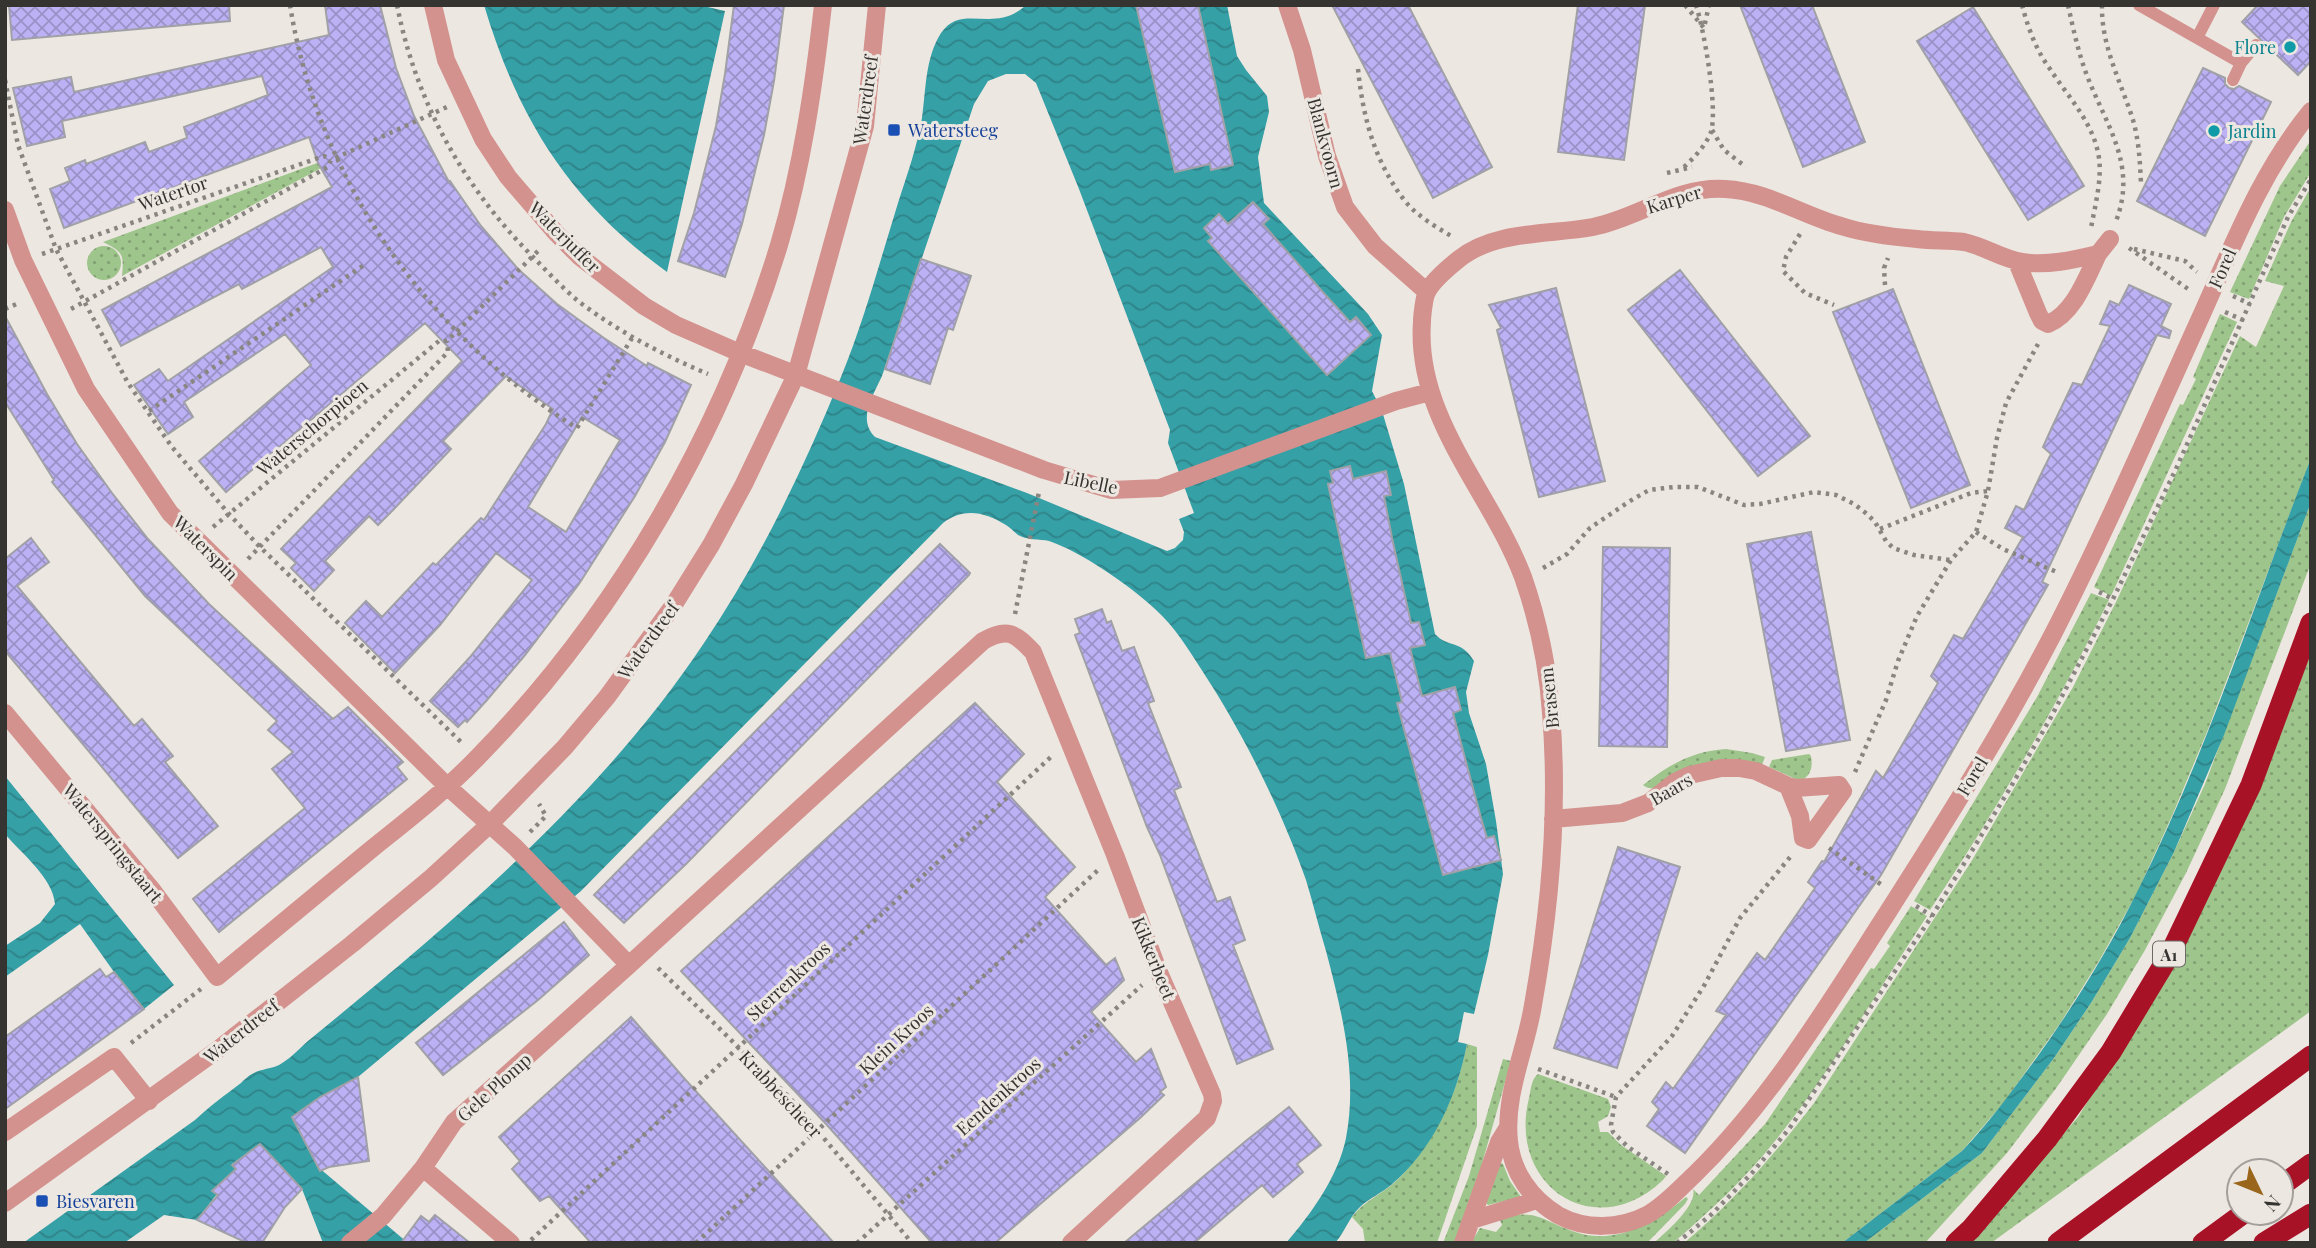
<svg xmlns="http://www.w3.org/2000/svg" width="2316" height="1248" font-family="'Playfair Display',serif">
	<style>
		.grass { fill: url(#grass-dots) }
		.water { fill: url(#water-waves); fill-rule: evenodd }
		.building { fill: url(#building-cross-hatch); stroke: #a0a0a7; stroke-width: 2; fill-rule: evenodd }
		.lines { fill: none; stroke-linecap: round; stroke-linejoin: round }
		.path { stroke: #898580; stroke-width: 4.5; stroke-dasharray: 3.5 5; stroke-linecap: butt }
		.service { stroke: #d3928e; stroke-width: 12 }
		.minor { stroke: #d3928e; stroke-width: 18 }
		.tertiary { stroke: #d3928e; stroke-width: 18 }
		.motorway { stroke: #a71227; stroke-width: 21 }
		.culture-dot { fill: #0f9aa8; stroke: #ede7e1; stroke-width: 2.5 }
		.transit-dot { fill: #1a4fb4; stroke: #ede7e1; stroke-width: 2.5 }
		.labels { text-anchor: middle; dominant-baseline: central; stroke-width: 6; stroke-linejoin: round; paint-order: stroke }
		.shield { fill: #ede7e1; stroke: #6d6a66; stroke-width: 2 }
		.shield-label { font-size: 16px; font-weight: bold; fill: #363431 }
		.culture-label { font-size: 18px; fill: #0d838f; stroke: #ede7e1; text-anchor: end }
		.street-label { font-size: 18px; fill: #363431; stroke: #ede7e1 }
		.transit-label { font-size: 18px; fill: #164399; stroke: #ede7e1; text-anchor: start }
	</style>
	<defs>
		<pattern id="grass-dots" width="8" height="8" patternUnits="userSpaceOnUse" patternTransform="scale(1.75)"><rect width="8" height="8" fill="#9ec58b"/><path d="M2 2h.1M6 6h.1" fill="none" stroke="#82a172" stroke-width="1.8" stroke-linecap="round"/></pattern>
		<pattern id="water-waves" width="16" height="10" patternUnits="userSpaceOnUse" patternTransform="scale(1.75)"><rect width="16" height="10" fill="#35a0a6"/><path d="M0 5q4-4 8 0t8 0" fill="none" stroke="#2e8388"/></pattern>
		<pattern id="building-cross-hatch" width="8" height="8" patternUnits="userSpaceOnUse" patternTransform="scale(1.75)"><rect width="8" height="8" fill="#bcb1f4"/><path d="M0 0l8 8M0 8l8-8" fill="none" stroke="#9a91c6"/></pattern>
	</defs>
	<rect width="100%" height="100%" fill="#ede7e1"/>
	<!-- grass -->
	<path class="grass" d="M 2311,140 L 2311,172 L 2284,217 L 2249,299 L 2230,292 L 2280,186 Z
		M 320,162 L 322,163 L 321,168 L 122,276 C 124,254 123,252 103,242 Z
		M 2311,187 L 2311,458 L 2207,732 L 2172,816 L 2137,893 L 2099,961 L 2061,1022 L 2005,1101 L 1962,1151 L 1842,1243 L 1684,1243 C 1733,1202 1775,1154 1814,1103 L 1971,862 L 2073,687 L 2116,602 L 2240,336 L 2256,347 L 2284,286 L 2265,281 L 2291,222 Z
		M87 263a17 17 0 1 1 34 0a17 17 0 1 1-34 0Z
		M 2220,314 L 2237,322 L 2111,596 L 2094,587 L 2180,404 L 2183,405 L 2196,379 L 2193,377 Z
		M 2311,502 L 2311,563 L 2225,789 L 2186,873 L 2145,950 L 2107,1014 L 2057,1087 L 2007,1153 L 1925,1243 L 1864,1243 L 1982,1153 L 2054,1058 L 2091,1003 L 2130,938 L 2174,852 L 2205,784 Z
		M 2091,593 L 2109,600 C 2056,707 1996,811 1930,910 L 1914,901 L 2037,697 Z
		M 2311,645 L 2311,1011 L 1991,1243 L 1969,1243 L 2078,1117 L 2165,977 Z
		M 1726,749 L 1752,753 L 1765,757 L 1762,765 C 1720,760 1704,757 1667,780 C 1658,786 1652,792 1643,785 C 1669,765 1692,751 1726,749 Z
		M 1809,754 L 1811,756 C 1813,767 1811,776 1800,781 L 1769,767 L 1772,760 Z
		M 1911,906 L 1927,916 C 1877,992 1831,1071 1775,1141 C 1745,1179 1709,1212 1673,1243 L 1654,1243 C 1666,1232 1698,1205 1693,1189 L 1699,1195 L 1765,1124 L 1871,968 L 1874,969 L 1890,946 L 1887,943 Z
		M 1467,1044 L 1477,1047 L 1477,1126 L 1437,1243 L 1365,1243 L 1363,1229 L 1352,1217 C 1363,1202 1380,1195 1394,1183 C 1433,1146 1457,1096 1467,1044 Z
		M 1503,1059 L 1511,1061 L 1478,1178 L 1454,1243 L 1443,1243 L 1469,1176 Z
		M 1538,1074 L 1608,1099 L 1611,1107 L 1608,1116 L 1598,1122 L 1600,1132 L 1608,1132 L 1621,1145 L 1666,1176 L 1663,1180 C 1595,1245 1507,1186 1529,1098 C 1531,1090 1531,1079 1538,1074 Z
		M 1499,1162 L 1503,1164 L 1510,1181 L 1521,1197 L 1488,1205 L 1486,1203 Z
		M 1686,1197 L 1688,1199 L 1685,1204 L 1647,1243 L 1471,1243 L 1480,1228 L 1496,1232 L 1502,1225 L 1499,1218 C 1537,1209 1539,1219 1572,1231 C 1614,1247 1654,1223 1686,1197 Z"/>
	<!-- water -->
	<path class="water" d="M 484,5 L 699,5 L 725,11 L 667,272 C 570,202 518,119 484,5 Z
		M 1026,5 L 1227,5 L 1237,56 L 1246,70 L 1267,96 L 1269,112 L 1258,157 L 1264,203 L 1368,314 L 1382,335 L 1372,391 L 1382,411 L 1404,484 L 1435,634 C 1447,648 1461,639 1474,661 L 1466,692 L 1469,713 L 1486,764 L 1496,821 L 1503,874 L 1488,955 L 1474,1014 L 1464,1012 L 1458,1042 L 1467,1044 C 1457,1096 1433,1150 1391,1185 C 1382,1193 1369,1198 1360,1207 C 1349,1217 1345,1232 1335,1243 L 1286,1243 C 1311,1214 1338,1177 1346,1138 C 1358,1075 1342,1012 1326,951 C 1319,928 1313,903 1306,880 C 1282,811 1243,733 1203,672 C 1189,650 1175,627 1155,609 C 1132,587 1080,551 1049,541 C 1040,539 1026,540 1018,535 C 1014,532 1011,528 1006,525 C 985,512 964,507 943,523 L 581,891 L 358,1077 L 318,1167 L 408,1243 L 323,1243 L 302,1189 L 260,1144 L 232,1164 L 236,1169 L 197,1220 L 164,1215 L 124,1243 L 23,1243 L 195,1120 C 210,1106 225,1095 241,1083 C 244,1080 248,1076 252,1074 C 260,1069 271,1069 279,1065 C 290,1059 299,1049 308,1041 C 451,924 601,798 704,643 C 760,560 803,470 841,377 C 864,321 880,261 898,203 C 907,175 917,147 922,118 C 926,90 925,58 941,33 C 962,2 994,35 1026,5 ZM 1006,74 L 1025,74 L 1036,83 L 1079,189 L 1170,430 L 1168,443 L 1194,513 L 1179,519 L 1184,532 L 1183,540 L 1175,548 L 1167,551 L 1027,493 L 875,437 C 857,419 873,396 882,376 L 974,104 L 988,81 Z
		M 2311,458 L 2311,502 L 2224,735 L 2174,852 L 2130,938 L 2091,1003 L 2054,1058 L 1982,1153 L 1864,1243 L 1842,1243 L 1962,1151 C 1989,1123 2012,1091 2035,1060 C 2073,1007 2108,951 2137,892 C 2207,753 2254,603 2311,458 Z
		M 5,776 L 174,985 L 144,1009 L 114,972 L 80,924 L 5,977 L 5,946 L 40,923 L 55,904 C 53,878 22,854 5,834 Z"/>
	<!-- building -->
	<path class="building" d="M 9,5 L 229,5 L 230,21 L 12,40 Z
		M 325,5 L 380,5 L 396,68 L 414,116 L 449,182 L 450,181 L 481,226 L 518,269 L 557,304 L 604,338 L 647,366 L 648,363 L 691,385 L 665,442 L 635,496 L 579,584 L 525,655 L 487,700 L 467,722 L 465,720 L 458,727 L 430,701 L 471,656 L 532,580 L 496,553 L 440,625 L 395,673 L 345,623 L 366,601 L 382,617 L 433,563 L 436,565 L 481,518 L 484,520 L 546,424 L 553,409 L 506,376 L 443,441 L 451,449 L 393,510 L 378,525 L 369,516 L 325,561 L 334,570 L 314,591 L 291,568 L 296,563 L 281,549 L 462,361 L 425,323 L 226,492 L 199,461 L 311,365 L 285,334 L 184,402 L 193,417 L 168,434 L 134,385 L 159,369 L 168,381 L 333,267 L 321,247 L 242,289 L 239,284 L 121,346 L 102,310 L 332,187 L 318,163 L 309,137 L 64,228 L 50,189 L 70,181 L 65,168 L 85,160 L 86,164 L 145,142 L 149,152 L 187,138 L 184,127 L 268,95 L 262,76 L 62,121 L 65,137 L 27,146 L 13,88 L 71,77 L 74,92 L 329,35 ZM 582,417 L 620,440 L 566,532 L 528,507 Z
		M 734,5 L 784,5 L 774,81 L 764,135 L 742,224 L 725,277 L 678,261 L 694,213 L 716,126 L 725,74 Z
		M 1136,5 L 1198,5 L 1233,165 L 1211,170 L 1210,164 L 1175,172 Z
		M 1332,5 L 1408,5 L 1492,167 L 1433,198 Z
		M 1578,5 L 1645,5 L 1624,160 L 1558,152 Z
		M 1740,5 L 1812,5 L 1865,142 L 1803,167 Z
		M 2258,5 L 2311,5 L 2311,61 L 2298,75 L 2242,22 Z
		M 1973,7 L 2084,186 L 2028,220 L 1917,41 Z
		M 2203,68 L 2225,78 L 2225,84 L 2229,88 L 2234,89 L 2239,86 L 2271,102 L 2205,236 L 2137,201 Z
		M 1253,202 L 1269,219 L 1263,224 L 1321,290 L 1350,322 L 1356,317 L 1371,335 L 1327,375 L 1208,241 L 1212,238 L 1204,228 L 1219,214 L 1228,224 Z
		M 921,259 L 971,276 L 953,330 L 948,328 L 930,384 L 885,369 Z
		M 1680,270 L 1810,436 L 1758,476 L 1628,310 Z
		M 2129,285 L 2171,304 L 2161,326 L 2171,331 L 2169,338 L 2157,335 L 2042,582 L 2048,585 L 1881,875 L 1685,1153 L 1647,1126 L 1659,1109 L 1652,1102 L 1666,1082 L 1673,1089 L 1726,1015 L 1716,1011 L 1757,953 L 1765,960 L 1815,888 L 1808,882 L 1822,861 L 1824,862 L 1876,771 L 1883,778 L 1938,683 L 1931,676 L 1954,635 L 1963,639 L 2023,537 L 2005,528 L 2016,506 L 2024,510 L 2043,470 L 2051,454 L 2043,447 L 2053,425 L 2073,383 L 2082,385 L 2110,326 L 2100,324 L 2110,301 L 2119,305 Z
		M 1556,288 L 1605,481 L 1539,497 L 1497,330 L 1501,328 L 1489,305 Z
		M 1893,289 L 1970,485 L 1911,508 L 1833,312 Z
		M 5,316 L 47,394 L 77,444 L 112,493 L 148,539 L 209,604 L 333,719 L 348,707 L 403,762 L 397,767 L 407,779 L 219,932 L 193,899 L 305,808 L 272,769 L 293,752 L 268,730 L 277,721 L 145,596 L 52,482 L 54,480 L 5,402 Z
		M 1350,466 L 1353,479 L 1386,471 L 1391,495 L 1384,496 L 1392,538 L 1411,623 L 1419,622 L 1425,645 L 1410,648 L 1422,696 L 1455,687 L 1461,710 L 1453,713 L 1481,818 L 1487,838 L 1494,836 L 1501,860 L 1443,875 L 1397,703 L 1402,702 L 1390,653 L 1366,658 L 1328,484 L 1333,483 L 1330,471 Z
		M 1811,532 L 1850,740 L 1786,751 L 1747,544 Z
		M 31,538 L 49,562 L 17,586 L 134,726 L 142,719 L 173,756 L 165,762 L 218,826 L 178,858 L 5,651 L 5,559 Z
		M 940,544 L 970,573 L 969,575 L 686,864 L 624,923 L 594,895 Z
		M 1603,547 L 1670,548 L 1667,747 L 1599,746 Z
		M 1102,609 L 1107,623 L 1111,621 L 1122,651 L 1134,647 L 1154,701 L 1148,703 L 1181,787 L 1174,790 L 1217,902 L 1230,897 L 1245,940 L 1233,945 L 1273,1049 L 1237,1064 L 1160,855 L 1147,827 L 1075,635 L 1080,633 L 1075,619 Z
		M 975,703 L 1024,754 L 997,782 L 1075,867 L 1045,897 L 1106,965 L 1115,958 L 1124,980 L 1091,1012 L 1136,1062 L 1151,1049 L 1166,1087 L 1160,1092 L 1164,1095 L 1140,1118 L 995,1243 L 932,1243 L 827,1125 L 681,971 Z
		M 1618,847 L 1680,867 L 1617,1068 L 1554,1048 Z
		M 564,922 L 589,955 L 538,1000 L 443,1075 L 416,1043 Z
		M 100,969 L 106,977 L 114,972 L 144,1009 L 5,1109 L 5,1037 Z
		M 631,1017 L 683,1077 L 834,1243 L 591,1243 L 549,1196 L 540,1201 L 512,1169 L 520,1161 L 499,1137 Z
		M 358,1077 L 369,1161 L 329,1167 L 320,1171 L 292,1117 L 320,1097 Z
		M 1289,1107 L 1321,1145 L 1297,1164 L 1303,1172 L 1273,1197 L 1262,1185 L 1194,1243 L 1124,1243 L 1247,1140 Z
		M 260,1144 L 302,1189 L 285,1207 L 262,1243 L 247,1243 L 197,1220 L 218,1195 L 212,1191 L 236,1169 L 232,1165 Z
		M 435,1215 L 470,1243 L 401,1243 L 421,1216 L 429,1222 Z"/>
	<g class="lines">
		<!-- path -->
		<path class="path" d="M 290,5 C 318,180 427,335 577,428 L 632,338
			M 397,5 C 416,102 463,186 532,256 C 548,272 564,290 582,304 C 621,333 663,355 708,374
			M 1685,5 L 1704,28 L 1709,5
			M 2022,5 C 2028,28 2036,50 2050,69 C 2068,97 2094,123 2099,158 C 2102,180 2095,206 2091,228
			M 2068,5 C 2073,28 2078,51 2086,73 C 2105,124 2138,164 2116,221
			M 2102,5 C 2101,46 2121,82 2133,120 C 2139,141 2140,162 2141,184
			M 1358,69 C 1363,117 1374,161 1405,201 C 1417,216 1436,227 1453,237
			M 5,80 L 18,145 L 56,249 L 128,383 L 172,447 L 229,514 L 259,546 L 462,743
			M 1712,130 L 1724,150 L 1746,167
			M 1684,167 C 1694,158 1706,145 1711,132 C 1718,108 1704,30 1696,5
			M 1667,173 L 1692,167
			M 1800,234 L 1786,257 L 1783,271 L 1805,293 L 1834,305
			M 2129,248 L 2191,291
			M 2134,249 L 2185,261 L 2197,272
			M 42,254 L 324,156 L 331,160
			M 1885,285 L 1884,268 L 1888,258
			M 2233,296 L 2250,304
			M 5,309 L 19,303
			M 71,309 L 328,167 L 331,160 L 447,107
			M 2225,312 L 2243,320
			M 149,411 L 364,265
			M 213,527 L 439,341 L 447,341 L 540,249
			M 1880,529 L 1971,493 L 1988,491
			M 1976,532 L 2003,549 L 2059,573
			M 248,559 L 448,352 L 447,341
			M 1543,568 L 1567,554 L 1590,528 L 1630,501 L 1649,490 L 1674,487 L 1698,487 L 1744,505 L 1760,504 L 1814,492 L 1836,495 L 1854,504 L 1867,514 L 1875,522 L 1886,541 L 1893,548 L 1914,555 L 1950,560
			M 2099,592 L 2113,599
			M 1015,614 L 1039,492
			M 1855,772 L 1886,700 L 1898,661 L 1917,616 L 1951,560 L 1976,532 L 1988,491 L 1997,438 L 2006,403 L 2038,344
			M 530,832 L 546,816 L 539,804
			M 1829,848 L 1882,885
			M 1916,906 L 1932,916
			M 658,968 L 790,1098 L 912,1243
			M 131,1043 L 201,989
			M 1538,1069 L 1616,1097
			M 1668,1174 L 1628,1147 L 1613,1132 L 1611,1125 L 1616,1097 L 1672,1036 L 1705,984 L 1740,918 L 1791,856
			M 531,1240 L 1053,755
			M 696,1243 L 1098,870
			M 857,1243 L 1142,985
			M 1677,1243 L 1712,1214 L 1752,1173 L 1789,1129 L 1932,916 L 2009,790 L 2050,719 L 2113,599 L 2176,469 L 2288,217 L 2311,179"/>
		<!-- service -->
		<path class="service" d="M 2139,5 L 2241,63 L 2233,80
			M 2197,38 L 2214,5
			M 2241,63 L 2256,45"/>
		<!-- minor -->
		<path class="minor" d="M 433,5 L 446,60 L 483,139 L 508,177 L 556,233 L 579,256 L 644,306 L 676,325 L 740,353 L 1044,470 L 1111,490 L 1160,488 L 1396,401 L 1430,392
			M 1287,5 L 1302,50 L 1327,156 L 1345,207 L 1375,246 L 1427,292
			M 5,210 L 23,260 L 86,389 L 170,513 L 448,787 L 515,847 L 629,965
			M 2098,254 L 2110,239
			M 2017,262 L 2038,313 L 2042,321 L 2048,324 C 2074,313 2086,279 2098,254 C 2073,260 2047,266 2022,262 C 2002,259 1984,246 1964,242 C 1948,240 1933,241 1917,239 C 1892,237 1866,234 1841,226 C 1802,215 1767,191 1725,189 C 1676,186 1639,218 1593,227 C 1550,235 1495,230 1459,259 C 1449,267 1433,280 1427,292 C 1424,297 1422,317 1422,322 C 1415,418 1491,492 1523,577 C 1538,620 1548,667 1551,713 C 1559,809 1550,910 1533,1005 C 1526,1050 1504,1094 1509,1141 C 1512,1172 1531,1199 1558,1215 C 1585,1230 1620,1229 1647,1215 C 1665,1205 1679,1189 1694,1175 C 1771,1100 1828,1005 1886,915 C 1944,824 2002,732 2052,636 C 2106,531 2153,422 2202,314 C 2234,243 2261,172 2311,111
			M 5,713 L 153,891 L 217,977 C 267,935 318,894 368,852 C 405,822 443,793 476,759 C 616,617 721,435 779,245 C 802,168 814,85 823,5
			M 1553,819 L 1622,813 L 1648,803 L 1675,782 L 1690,775 L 1721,768 L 1739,768 L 1756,771 L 1788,786 L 1796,788 L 1839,785 L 1843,791 L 1808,840 L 1803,838 L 1800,816 L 1788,786
			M 5,1132 L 114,1057 L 149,1101
			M 1472,1220 L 1537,1200
			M 350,1243 L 383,1216 L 423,1168
			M 511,1243 L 423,1168 L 454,1122 L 629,965 L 983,641 C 1007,627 1015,633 1033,652 L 1115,855 L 1158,970 L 1212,1094 L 1213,1101 L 1207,1118 L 1071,1243
			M 1463,1243 L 1499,1142 L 1507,1129"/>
		<!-- tertiary -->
		<path class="tertiary" d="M 5,1203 L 216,1051 L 352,944 L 431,878 L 490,824 L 565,747 L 607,697 L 673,606 L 711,545 L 744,484 L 796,375 L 865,126 L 877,5"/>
		<!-- motorway -->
		<path class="motorway" d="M 2281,1186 L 2311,1164
			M 1956,1243 L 1971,1229 L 2047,1139 L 2111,1052 L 2170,954 L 2251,785 L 2311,623
			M 2058,1243 L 2311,1056
			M 2203,1243 L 2244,1213
			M 2264,1243 L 2311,1214"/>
	</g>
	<!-- markers -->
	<g class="culture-dot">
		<circle cx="2290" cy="47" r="7"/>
		<circle cx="2214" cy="131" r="7"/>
	</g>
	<g class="transit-dot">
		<rect x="887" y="123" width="14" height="14" rx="3.5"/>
		<rect x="35" y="1194" width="14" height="14" rx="3.5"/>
	</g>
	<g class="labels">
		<!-- shield labels -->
		<rect class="shield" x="2153" y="941.5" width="32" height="25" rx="5"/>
		<g class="shield-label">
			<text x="2169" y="954">A1</text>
		</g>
		<!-- culture labels -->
		<g class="culture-label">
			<text x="2276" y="47">Flore</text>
			<text x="2228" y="131" text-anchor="start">Jardin</text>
		</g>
		<!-- street labels -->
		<g class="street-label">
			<text transform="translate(865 100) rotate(-82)">Waterdreef</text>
			<text transform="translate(1326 143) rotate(75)">Blankvoorn</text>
			<text transform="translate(173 193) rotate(-19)">Watertor</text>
			<text transform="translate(1674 199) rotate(-17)">Karper</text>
			<text transform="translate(565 237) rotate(45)">Waterjuffer</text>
			<text transform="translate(2222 268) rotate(-66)">Forel</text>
			<text transform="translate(312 427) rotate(-40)">Waterschorpioen</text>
			<text transform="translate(1091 482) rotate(12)">Libelle</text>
			<text transform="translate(206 548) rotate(45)">Waterspin</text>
			<text transform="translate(648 640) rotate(-54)">Waterdreef</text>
			<text transform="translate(1549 698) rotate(-96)">Brasem</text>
			<text transform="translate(1972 776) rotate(-59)">Forel</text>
			<text transform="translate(1671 789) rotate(-30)">Baars</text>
			<text transform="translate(113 843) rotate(51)">Waterspringstaart</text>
			<text transform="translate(1154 958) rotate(68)">Kikkerbeet</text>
			<text transform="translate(788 981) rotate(-43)">Sterrenkroos</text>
			<text transform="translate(241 1031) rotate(-38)">Waterdreef</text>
			<text transform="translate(896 1039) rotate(-43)">Klein Kroos</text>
			<text transform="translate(494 1087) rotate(-42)">Gele Plomp</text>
			<text transform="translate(781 1094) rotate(47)">Krabbescheer</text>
			<text transform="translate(998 1096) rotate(-42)">Eendenkroos</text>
		</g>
		<!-- transit labels -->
		<g class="transit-label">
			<text x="908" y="130">Watersteeg</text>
			<text x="56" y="1201">Biesvaren</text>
		</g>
	</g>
	<!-- border -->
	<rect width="2316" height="1248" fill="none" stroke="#363431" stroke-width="14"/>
	<!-- north arrow -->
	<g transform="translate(2260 1192) rotate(133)"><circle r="33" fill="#ede7e1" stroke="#a49f9b" stroke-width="2"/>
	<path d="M0-5L12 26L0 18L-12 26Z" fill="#99661b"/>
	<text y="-10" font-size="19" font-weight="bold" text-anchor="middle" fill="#363431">N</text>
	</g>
</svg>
